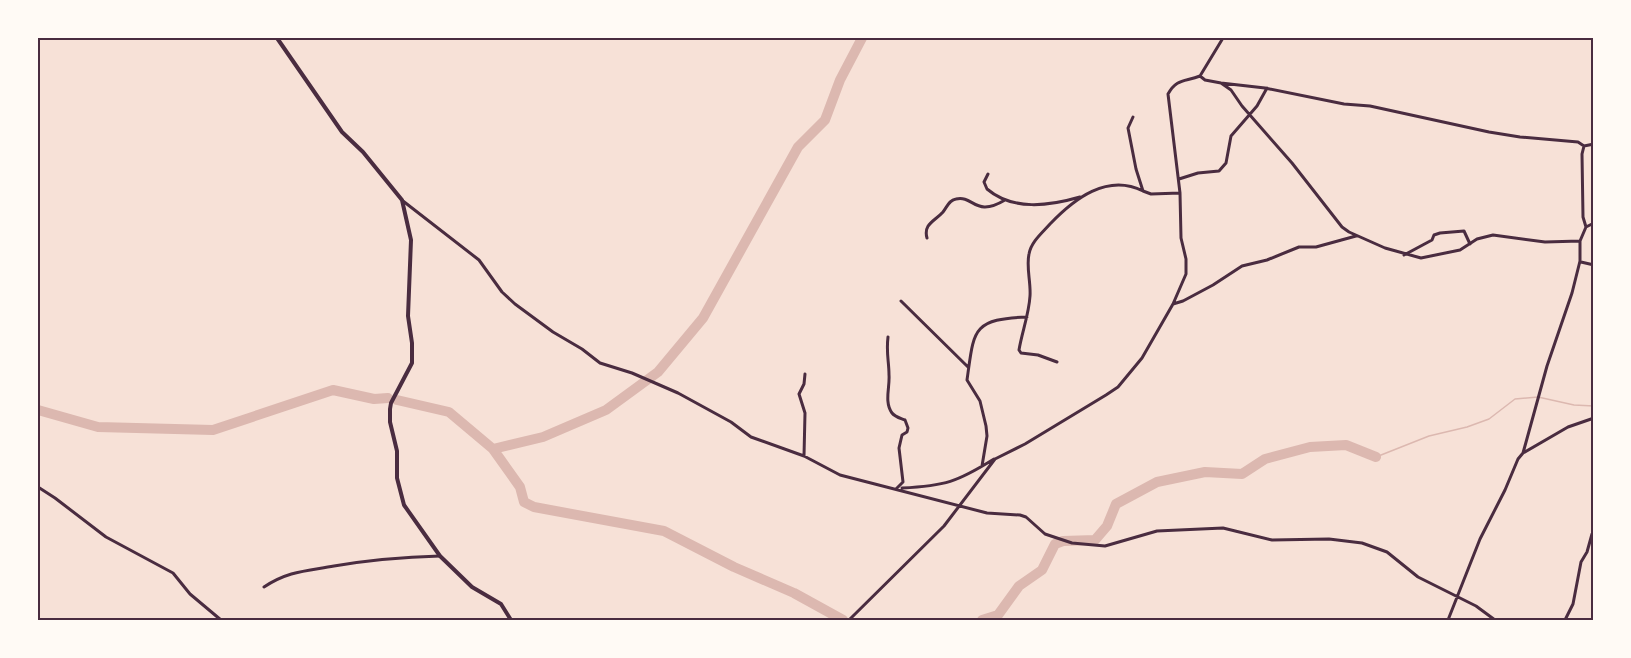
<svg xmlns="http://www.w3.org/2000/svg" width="1631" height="658" font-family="'Crimson Pro',serif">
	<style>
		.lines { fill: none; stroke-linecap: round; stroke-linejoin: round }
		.stream { stroke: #dcb8b0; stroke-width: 1.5 }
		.river { stroke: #dcb8b0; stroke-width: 10 }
		.minor { stroke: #4a2c40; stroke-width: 3 }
		.tertiary { stroke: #4a2c40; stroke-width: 4 }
		.neatline { fill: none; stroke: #4a2c40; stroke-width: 2 }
	</style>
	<rect width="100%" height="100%" fill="#f7e1d7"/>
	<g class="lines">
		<!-- stream -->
		<path class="stream" d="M 1376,457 L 1429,436 L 1467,427 L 1489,419 L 1515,399 L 1538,397 L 1574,405 L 1594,406"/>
		<!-- river -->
		<path class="river" d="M 397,400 L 449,412 L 493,449 L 520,487 L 524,502 L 534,507 L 664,531 L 734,567 L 794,593 L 843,620
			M 38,410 L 98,427 L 213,430 L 333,390 L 374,399 L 388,398
			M 493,449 L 543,437 L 606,410 L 658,372 L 703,318 L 798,147 L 825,120 L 840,80 L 862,38
			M 982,620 L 998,615 L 1019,586 L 1042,570 L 1055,544 L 1063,541 L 1095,540 L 1107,526 L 1116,504 L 1157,482 L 1205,472 L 1242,474 L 1265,459 L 1310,447 L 1346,445 L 1376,457"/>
		<!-- minor -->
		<path class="minor" d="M 1200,76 L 1205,80 L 1221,83 L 1265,88 L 1344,104 L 1370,106 L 1489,132 L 1520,137 L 1578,142 L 1584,146 L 1594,144
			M 1221,83 L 1231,90 L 1242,106 L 1292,163 L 1342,227 L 1349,232 L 1385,248 L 1421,258 L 1460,250 L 1477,239 L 1493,235 L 1545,242 L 1580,241
			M 1133,117 L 1128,128 L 1136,169 L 1143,191 L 1151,194 L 1180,193
			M 988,174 L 984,182 L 987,189 C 1013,211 1049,206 1080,197
			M 1179,179 L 1198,173 L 1219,171 L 1226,163 L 1231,136 L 1257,106 L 1267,88
			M 403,201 L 479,260 L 502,292 L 515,304 L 553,332 L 582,349 L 600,363 L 632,373 L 678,393 L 731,422 L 751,437 L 804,456 L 840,475 L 987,513 L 1020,515 L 1026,517 L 1045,534 L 1072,543 L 1105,546 L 1157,531 L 1223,528 L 1272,540 L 1329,539 L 1362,543 L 1387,552 L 1418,577 L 1476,606 L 1495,620
			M 1586,227 L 1594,223
			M 927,238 C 923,224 935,221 943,212 C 947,207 949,200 956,199 C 974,195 975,218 1005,200
			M 1404,255 L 1432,240 L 1434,235 L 1440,233 L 1464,231 L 1470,244
			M 1581,262 L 1594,265
			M 901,301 L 968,367
			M 1173,304 L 1183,301 L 1213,285 L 1242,266 L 1267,260 L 1299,247 L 1316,247 L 1356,236
			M 888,337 C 886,353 889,361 889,375 C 890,387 884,402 892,413 C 895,417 900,418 905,420 L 908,428 L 907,432 L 902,435 L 899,448 L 903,482 L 897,488
			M 1057,362 L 1038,355 L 1021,353 L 1019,350 C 1022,332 1029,314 1030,296 C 1031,282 1026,267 1029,254 C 1031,242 1042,233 1050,224 C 1074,199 1107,173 1143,191
			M 1523,453 L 1568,427 L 1594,418
			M 804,456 L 805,413 L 799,394 L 804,384 L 805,374
			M 982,466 L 987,436 L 986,426 L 980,401 L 967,380 C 974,331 971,319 1027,317
			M 38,487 L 55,498 L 106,537 L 173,573 L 190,594 L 221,620
			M 902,488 C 945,486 957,482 994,459
			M 264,587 C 288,571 306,571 334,566 C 369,560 404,557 440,556
			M 849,620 L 944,526 L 995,459 L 1025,444 L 1106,395 L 1118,387 L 1142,358 L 1173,304 L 1186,274 L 1186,259 L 1181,238 L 1180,193 L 1168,94 C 1177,78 1185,82 1200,76 L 1223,38
			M 1448,620 L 1480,539 L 1505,490 L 1518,459 L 1523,453 L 1547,366 L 1572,293 L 1580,261 L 1580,241 L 1586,227 L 1583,217 L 1582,154 L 1584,146
			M 1565,620 L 1573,604 L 1581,562 L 1587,552 L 1592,534"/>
		<!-- tertiary -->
		<path class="tertiary" d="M 277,38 L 342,132 L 363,152 L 402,200 L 411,240 L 408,316 L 412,343 L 412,363 L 391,403 L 390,409 L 390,422 L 397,451 L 397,478 L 404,505 L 440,556 L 472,587 L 501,604 L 511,620"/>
	</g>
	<!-- border -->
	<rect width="1631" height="658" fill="none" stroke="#fffaf5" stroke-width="78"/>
	<rect x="39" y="39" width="1553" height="580" class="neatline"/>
</svg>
